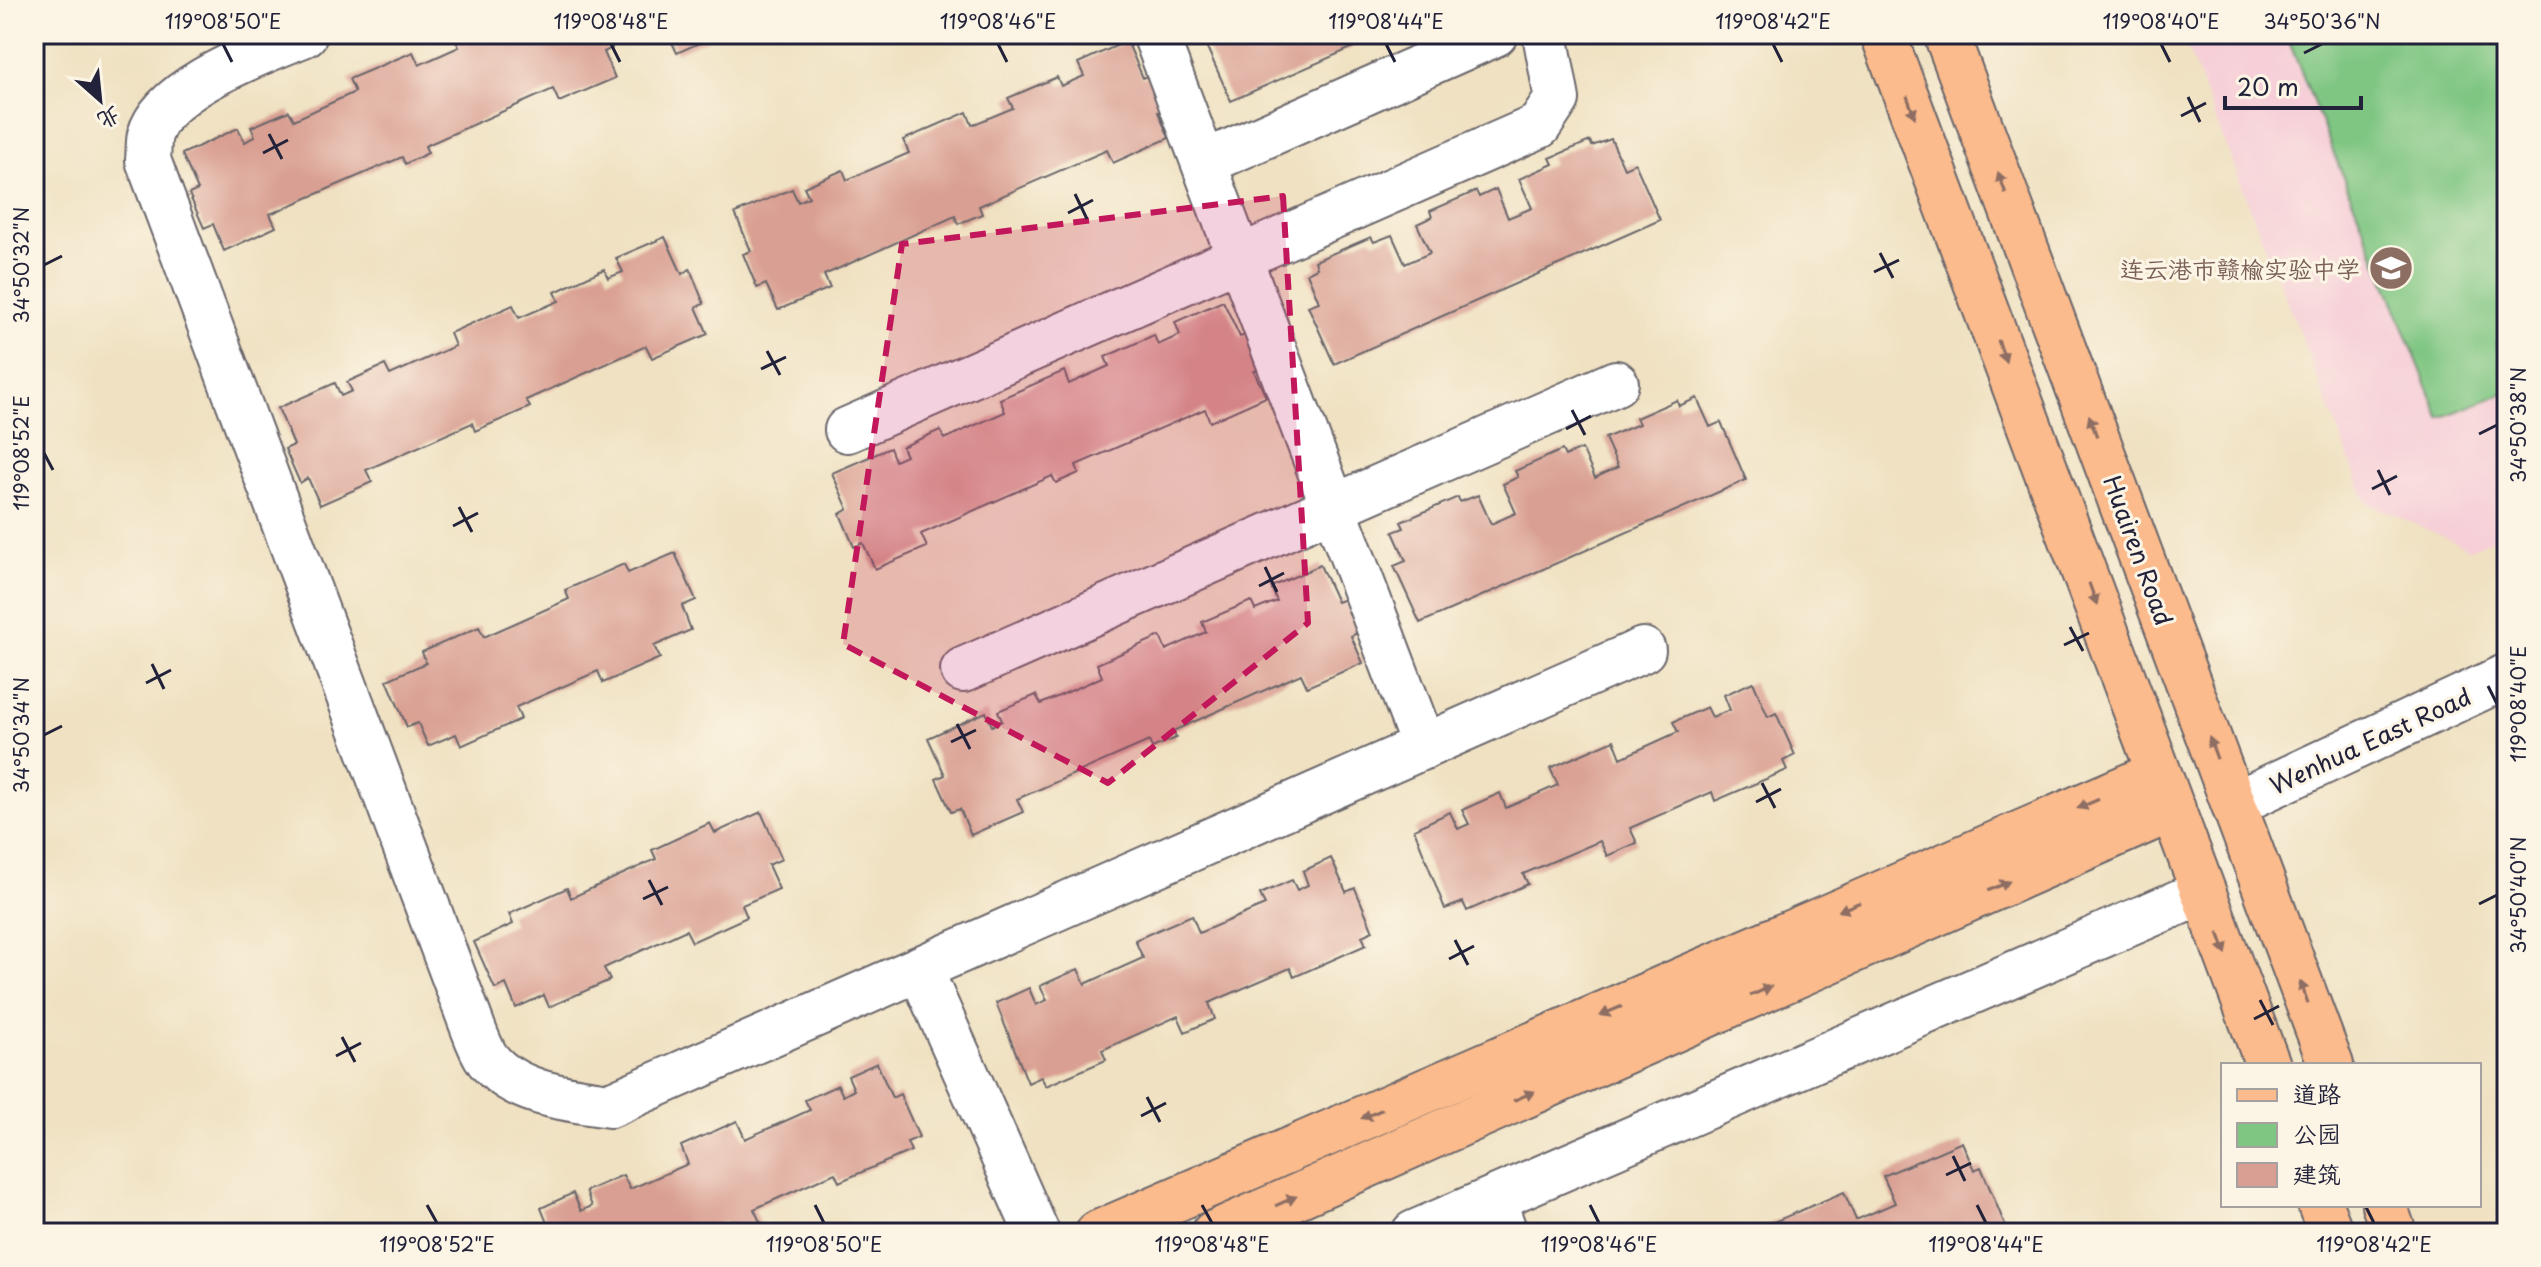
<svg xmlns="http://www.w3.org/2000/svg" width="2541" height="1267" font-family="'Playpen Sans','LXGW WenKai TC',sans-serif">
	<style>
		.built { fill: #f6cfd8 }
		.green { fill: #7fc682; stroke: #50745e; stroke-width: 2 }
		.building { fill: #d99f92 }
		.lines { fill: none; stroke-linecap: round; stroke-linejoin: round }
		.minor-casing { stroke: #6a656a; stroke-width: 48 }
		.major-casing { stroke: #6a656a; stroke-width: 48 }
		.minor { stroke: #fff; stroke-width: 44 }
		.major { stroke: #fbbb8c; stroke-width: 44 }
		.oneway { fill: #8e6e64 }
		.marked { fill: #c2185b; fill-opacity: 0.2; stroke: #c2185b; stroke-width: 6; stroke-dasharray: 16 10; stroke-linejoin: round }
		.ticks { fill: none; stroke: #22223b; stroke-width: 3 }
		.labels { text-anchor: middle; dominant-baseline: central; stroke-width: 6; stroke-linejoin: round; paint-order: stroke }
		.education-label { font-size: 24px; fill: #785e54; stroke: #fcf5e5; text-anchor: end }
		.street-label { font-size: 24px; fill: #22223b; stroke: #fcf5e5 }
		.neatline { fill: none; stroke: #22223b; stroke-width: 3 }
		.ticks-label { font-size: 20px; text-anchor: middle; fill: #22223b }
	</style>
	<rect width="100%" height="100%" fill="#fcf5e5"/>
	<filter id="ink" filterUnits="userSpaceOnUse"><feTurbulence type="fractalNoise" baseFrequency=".0125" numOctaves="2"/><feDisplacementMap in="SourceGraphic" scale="16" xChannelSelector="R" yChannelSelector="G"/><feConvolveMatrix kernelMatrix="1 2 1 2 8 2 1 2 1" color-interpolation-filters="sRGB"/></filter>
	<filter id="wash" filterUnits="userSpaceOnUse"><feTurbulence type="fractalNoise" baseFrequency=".006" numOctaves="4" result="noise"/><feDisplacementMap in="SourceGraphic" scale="32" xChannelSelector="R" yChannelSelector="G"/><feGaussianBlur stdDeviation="1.8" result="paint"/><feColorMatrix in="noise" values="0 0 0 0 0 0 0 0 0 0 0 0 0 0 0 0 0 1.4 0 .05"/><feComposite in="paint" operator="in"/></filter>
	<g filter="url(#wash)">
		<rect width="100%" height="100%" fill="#efe1c1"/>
		<!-- built -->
		<path class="built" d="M 2182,34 L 2507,34 L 2507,532 L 2471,549 L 2366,502 Z"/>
		<!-- green -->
		<path class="green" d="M 2286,34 L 2507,34 L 2507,347 L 2496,343 L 2507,371 L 2507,392 L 2440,418 Z"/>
		<g id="blocks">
			<!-- building -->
			<path class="building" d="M 462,34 L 606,34 L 612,48 L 604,52 L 615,78 L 559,102 L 553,89 L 425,146 L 428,153 L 405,164 L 402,157 L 270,214 L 276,227 L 224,251 L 213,224 L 204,228 L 189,194 L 198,190 L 182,154 L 238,128 L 245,142 L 255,136 L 251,127 L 289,111 L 294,120 L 355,92 L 349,79 L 413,52 L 419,65 L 459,47 L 454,37 Z
				M 668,34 L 719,34 L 677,53 Z
				M 1215,34 L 1383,34 L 1231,101 L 1205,43 L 1217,38 Z
				M 1127,41 L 1143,78 L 1151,74 L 1166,108 L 1158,112 L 1169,138 L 1113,163 L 1107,150 L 979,206 L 982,214 L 958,224 L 955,216 L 824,275 L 830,288 L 778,310 L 766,284 L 757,288 L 743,254 L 751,251 L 735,213 L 792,189 L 798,202 L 809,197 L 804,187 L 843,170 L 847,180 L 909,153 L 903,140 L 967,112 L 972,125 L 1013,108 L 1008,98 L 1057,77 L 1061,86 L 1084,76 L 1078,63 Z
				M 1611,139 L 1624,168 L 1635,163 L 1660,220 L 1334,364 L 1308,306 L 1319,302 L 1307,273 L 1317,268 L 1315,261 L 1371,237 L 1374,242 L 1392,235 L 1405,264 L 1430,253 L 1417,224 L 1432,217 L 1430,211 L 1476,191 L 1479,197 L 1496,189 L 1508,218 L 1532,208 L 1519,179 L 1553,164 L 1550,158 L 1590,141 L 1592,146 Z
				M 665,237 L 682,274 L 690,269 L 704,304 L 696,307 L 708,334 L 652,358 L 646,346 L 526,400 L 530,407 L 475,431 L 472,423 L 366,470 L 372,482 L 320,505 L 308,478 L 300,483 L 285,449 L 294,445 L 278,408 L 335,383 L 341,396 L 352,391 L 347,382 L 385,365 L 390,375 L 455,346 L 450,333 L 513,305 L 519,318 L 559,301 L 555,292 L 604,269 L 608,278 L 623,272 L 616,258 Z
				M 1223,301 L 1240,337 L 1248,334 L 1263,368 L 1254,371 L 1266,397 L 1210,422 L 1205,409 L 1076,465 L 1079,473 L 1056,483 L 1052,476 L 921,534 L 927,547 L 875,569 L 863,543 L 854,547 L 840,514 L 848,509 L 832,473 L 890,448 L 895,461 L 906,456 L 902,447 L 940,430 L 944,439 L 1005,412 L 1000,399 L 1064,371 L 1069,384 L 1109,366 L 1105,357 L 1154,335 L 1158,345 L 1180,335 L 1175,322 Z
				M 1697,398 L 1710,427 L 1721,422 L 1746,480 L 1420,623 L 1394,566 L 1406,561 L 1393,532 L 1404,528 L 1401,522 L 1458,497 L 1460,502 L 1478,495 L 1491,524 L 1516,513 L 1503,484 L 1518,477 L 1515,471 L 1562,450 L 1565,456 L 1582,449 L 1595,478 L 1618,467 L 1605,438 L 1639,424 L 1636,418 L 1677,400 L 1679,406 Z
				M 675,553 L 696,600 L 682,606 L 691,630 L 654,646 L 660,658 L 603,683 L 598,671 L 516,707 L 521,719 L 461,746 L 456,734 L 428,746 L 418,723 L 407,727 L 387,680 L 426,663 L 422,652 L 479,627 L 484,637 L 569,599 L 565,590 L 624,564 L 628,573 Z
				M 1320,565 L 1337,602 L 1345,599 L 1359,632 L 1351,636 L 1363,663 L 1307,687 L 1301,674 L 1173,731 L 1176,738 L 1152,748 L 1149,741 L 1017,799 L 1023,812 L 971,835 L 960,809 L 951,812 L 936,779 L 945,775 L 928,738 L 986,712 L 992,726 L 1002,721 L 998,711 L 1036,695 L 1041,704 L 1102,677 L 1097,664 L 1160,636 L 1166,650 L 1206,632 L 1202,622 L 1251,601 L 1255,610 L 1277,601 L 1271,587 Z
				M 1753,682 L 1768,717 L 1776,713 L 1795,755 L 1783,761 L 1787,770 L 1715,801 L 1712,792 L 1630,828 L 1637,843 L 1607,856 L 1600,841 L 1523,874 L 1528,884 L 1467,911 L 1463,902 L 1445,909 L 1414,829 L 1450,812 L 1458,829 L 1469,824 L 1462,810 L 1500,793 L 1506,808 L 1558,785 L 1550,768 L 1614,740 L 1621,758 L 1678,732 L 1673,722 L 1707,707 L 1712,717 L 1730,710 L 1724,695 Z
				M 761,812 L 782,859 L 768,865 L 779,889 L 742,905 L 747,917 L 692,942 L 686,930 L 604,968 L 610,980 L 549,1007 L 544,995 L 516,1008 L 506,984 L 495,989 L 474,942 L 513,924 L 509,914 L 567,888 L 571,898 L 656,859 L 652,850 L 710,823 L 715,833 Z
				M 1331,858 L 1346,892 L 1355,888 L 1373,931 L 1362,936 L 1366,945 L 1294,977 L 1290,968 L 1209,1003 L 1215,1019 L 1185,1032 L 1178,1016 L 1102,1050 L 1106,1060 L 1046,1086 L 1041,1077 L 1028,1083 L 996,1003 L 1029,988 L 1036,1005 L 1047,1000 L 1040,986 L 1078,969 L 1085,984 L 1143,958 L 1135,940 L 1192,915 L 1199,933 L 1265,905 L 1260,894 L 1292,880 L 1297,890 L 1308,885 L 1303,871 Z
				M 877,1063 L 892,1098 L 900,1094 L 919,1137 L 907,1142 L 911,1151 L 839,1182 L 835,1173 L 754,1209 L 761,1224 L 741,1233 L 729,1233 L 724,1222 L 700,1233 L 551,1233 L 541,1208 L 573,1193 L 581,1211 L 592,1206 L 586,1191 L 623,1175 L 630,1189 L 688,1164 L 681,1146 L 737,1121 L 745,1139 L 810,1110 L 805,1100 L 838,1085 L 843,1096 L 854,1090 L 848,1076 Z
				M 1962,1142 L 1974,1170 L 1981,1167 L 2005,1225 L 1987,1233 L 1757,1233 L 1755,1230 L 1844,1192 L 1856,1220 L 1895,1203 L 1883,1176 Z"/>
		</g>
	</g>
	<g filter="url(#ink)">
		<use href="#blocks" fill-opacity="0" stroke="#6a656a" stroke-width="2"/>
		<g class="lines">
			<!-- minor casing -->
			<g class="minor-casing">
				<path id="minor" d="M 305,34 C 263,52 163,86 150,135 C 148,143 149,152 148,160 L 470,1020 C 475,1033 480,1049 488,1060 C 516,1095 570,1099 610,1105 L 1643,650
					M 1155,34 L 1424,747
					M 1204,163 L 1495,34
					M 847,430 L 1539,126 L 1557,99 L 1545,34
					M 963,670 L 1616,383
					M 2234,804 L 2507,676
					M 920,969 L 1037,1233
					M 1493,1199 L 1505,1233
					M 1414,1233 L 2203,892"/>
			</g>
			<!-- major casing -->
			<g class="major-casing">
				<path id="major" d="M 1883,34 L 2268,1065
					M 1946,34 L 2331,1065
					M 2320,1205 L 2331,1233
					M 2384,1205 L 2394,1233
					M 1098,1233 L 2159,773
					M 1214,1233 L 2173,809"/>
			</g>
			<!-- minor -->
			<use href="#minor" class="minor"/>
			<!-- major -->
			<use href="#major" class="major"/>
		</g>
		<!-- one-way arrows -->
		<defs><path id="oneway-solid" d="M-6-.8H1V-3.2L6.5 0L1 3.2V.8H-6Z" transform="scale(2)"/></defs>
		<g class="oneway">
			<use href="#oneway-solid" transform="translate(1911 107) rotate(70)"/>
			<use href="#oneway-solid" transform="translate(2002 183) rotate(-110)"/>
			<use href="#oneway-solid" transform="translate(2002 351) rotate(70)"/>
			<use href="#oneway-solid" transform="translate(2093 426) rotate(-110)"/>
			<use href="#oneway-solid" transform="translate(2093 594) rotate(70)"/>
			<use href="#oneway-solid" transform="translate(2213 748) rotate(-110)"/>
			<use href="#oneway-solid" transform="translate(2088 804) rotate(157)"/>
			<use href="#oneway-solid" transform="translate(1999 886) rotate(-24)"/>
			<use href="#oneway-solid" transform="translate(1849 907) rotate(157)"/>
			<use href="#oneway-solid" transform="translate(2222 943) rotate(70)"/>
			<use href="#oneway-solid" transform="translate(1761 991) rotate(-24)"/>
			<use href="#oneway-solid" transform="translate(2304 992) rotate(-110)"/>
			<use href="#oneway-solid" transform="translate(1611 1011) rotate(157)"/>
			<use href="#oneway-solid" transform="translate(1524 1096) rotate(-24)"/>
			<use href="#oneway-solid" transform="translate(1372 1114) rotate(157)"/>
			<use href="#oneway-solid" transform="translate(1286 1201) rotate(-24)"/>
		</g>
	</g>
	<!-- marked area -->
	<path class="marked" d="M 1283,196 L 1308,623 L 1108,783 L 843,644 L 902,244 Z"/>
	<!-- ticks -->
	<path class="ticks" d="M 223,44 L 232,62M 611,44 L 620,62M 998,44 L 1007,62M 1386,44 L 1395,62M 1773,44 L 1782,62M 2161,44 L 2170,62M 2304,53 L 2322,44M 2188,97 L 2200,122M 2181,116 L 2206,103M 269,134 L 282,159M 263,153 L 288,140M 1075,194 L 1087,219M 1068,213 L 1093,200M 1880,253 L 1893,278M 44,265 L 62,256M 1874,272 L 1899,260M 767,351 L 780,375M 761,369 L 786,357M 1572,410 L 1585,435M 1566,429 L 1591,416M 2479,434 L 2497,425M 44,453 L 53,470M 2378,470 L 2390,495M 2372,489 L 2397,476M 459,507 L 472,532M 453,526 L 478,513M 1265,567 L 1277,592M 1259,586 L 1284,573M 2070,627 L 2083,651M 2064,645 L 2089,633M 152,664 L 164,689M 146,683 L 171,670M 2488,686 L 2497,704M 957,724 L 970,749M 44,735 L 62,726M 951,742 L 976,730M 1762,783 L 1775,808M 1756,802 L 1781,789M 649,880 L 662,905M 643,899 L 668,887M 2479,904 L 2497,895M 1455,940 L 1468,965M 1449,959 L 1474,946M 2260,1000 L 2273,1025M 2254,1019 L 2279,1006M 342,1037 L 355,1062M 336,1056 L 361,1043M 1147,1097 L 1160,1122M 1141,1116 L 1166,1103M 1953,1156 L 1965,1181M 1946,1175 L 1971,1163M 427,1205 L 437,1223M 815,1205 L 824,1223M 1202,1205 L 1212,1223M 1590,1205 L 1599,1223M 1977,1205 L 1986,1223M 2365,1205 L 2374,1223"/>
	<!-- icons -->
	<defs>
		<g id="school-disc" transform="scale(2.3)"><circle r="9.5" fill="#8d6e63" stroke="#fcf5e5"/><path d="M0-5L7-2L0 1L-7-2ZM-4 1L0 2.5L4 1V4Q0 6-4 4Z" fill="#fff"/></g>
	</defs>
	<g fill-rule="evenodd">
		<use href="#school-disc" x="2391" y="268"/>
	</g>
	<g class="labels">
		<!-- education labels -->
		<g class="education-label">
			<text x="2360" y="268">连云港市赣榆实验中学</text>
		</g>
		<!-- street labels -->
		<g class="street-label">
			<text transform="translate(2139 550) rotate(70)">Huairen Road</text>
			<text transform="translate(2370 740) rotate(-25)">Wenhua East Road</text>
		</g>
	</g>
	<!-- margin -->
	<rect width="2541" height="1267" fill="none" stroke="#fcf5e5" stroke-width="88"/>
	<!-- legend -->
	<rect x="2221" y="1063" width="260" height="144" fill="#fcf5e5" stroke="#a5a1a1" stroke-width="2"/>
	<rect x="2237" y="1089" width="40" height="12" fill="#fbbb8c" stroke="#a5a1a1" stroke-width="2"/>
	<text x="2293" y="1103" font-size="24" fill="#22223b">道路</text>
	<rect x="2237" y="1123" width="40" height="24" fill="#7fc682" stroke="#a5a1a1" stroke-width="2"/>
	<text x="2293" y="1143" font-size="24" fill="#22223b">公园</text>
	<rect x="2237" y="1163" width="40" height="24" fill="#d99f92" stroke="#a5a1a1" stroke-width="2"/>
	<text x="2293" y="1183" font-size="24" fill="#22223b">建筑</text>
	<!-- north arrow -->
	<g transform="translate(100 100) rotate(153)" stroke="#fcf5e5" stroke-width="6" paint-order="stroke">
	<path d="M0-6L14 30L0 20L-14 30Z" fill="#22223b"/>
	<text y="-12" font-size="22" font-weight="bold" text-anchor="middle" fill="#22223b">北</text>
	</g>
	<!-- scale -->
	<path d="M2225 96v12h136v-12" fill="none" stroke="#22223b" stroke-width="4"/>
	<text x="2237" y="96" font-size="24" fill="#22223b" stroke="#fcf5e5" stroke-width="6" paint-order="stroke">20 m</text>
	<rect x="44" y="44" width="2453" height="1179" class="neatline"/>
	<g class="ticks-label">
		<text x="223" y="29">119°08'50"E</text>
		<text x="611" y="29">119°08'48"E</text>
		<text x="998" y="29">119°08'46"E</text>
		<text x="1386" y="29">119°08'44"E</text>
		<text x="1773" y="29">119°08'42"E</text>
		<text x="2161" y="29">119°08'40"E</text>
		<text x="2322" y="29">34°50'36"N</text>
		<text transform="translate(22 265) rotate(-90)" y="7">34°50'32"N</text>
		<text transform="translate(2519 425) rotate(-90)" y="7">34°50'38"N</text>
		<text transform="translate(22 453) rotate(-90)" y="7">119°08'52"E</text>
		<text transform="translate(2519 704) rotate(-90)" y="7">119°08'40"E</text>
		<text transform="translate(22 735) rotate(-90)" y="7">34°50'34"N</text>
		<text transform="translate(2519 895) rotate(-90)" y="7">34°50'40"N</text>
		<text x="437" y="1252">119°08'52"E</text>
		<text x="824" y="1252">119°08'50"E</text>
		<text x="1212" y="1252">119°08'48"E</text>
		<text x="1599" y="1252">119°08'46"E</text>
		<text x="1986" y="1252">119°08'44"E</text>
		<text x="2374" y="1252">119°08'42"E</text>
	</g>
</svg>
